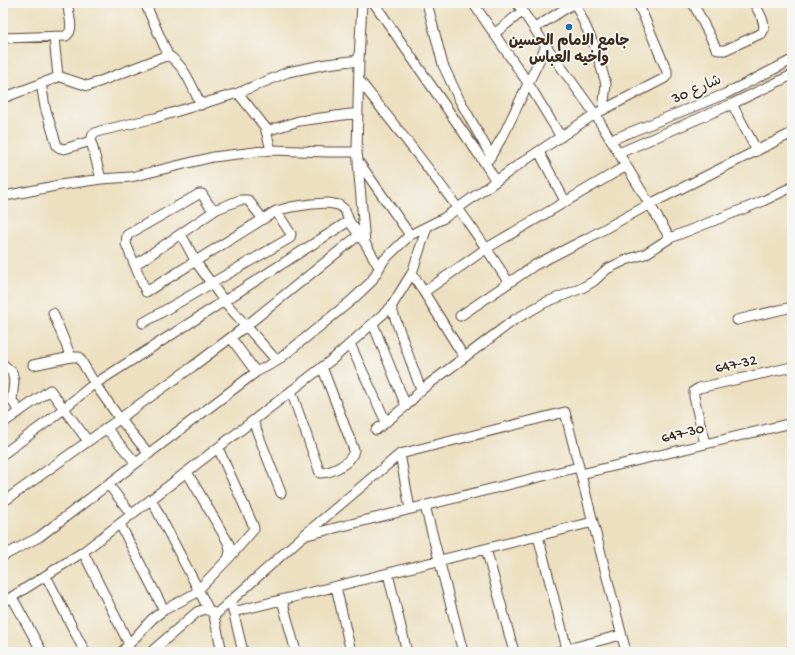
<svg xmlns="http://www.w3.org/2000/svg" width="795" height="655" font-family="'Gochi Hand','Playpen Sans Arabic',sans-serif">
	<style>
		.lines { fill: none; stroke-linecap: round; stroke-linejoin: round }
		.minor-casing { stroke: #564536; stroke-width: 11 }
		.minor { stroke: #fff; stroke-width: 9 }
		.poi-dot { fill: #1f6fb2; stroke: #f6f6f2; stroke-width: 1.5 }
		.labels { text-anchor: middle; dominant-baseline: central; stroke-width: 3.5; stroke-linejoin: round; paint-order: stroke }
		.poi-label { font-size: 15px; font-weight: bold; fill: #3b2a1e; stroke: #f6f6f2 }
		.street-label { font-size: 15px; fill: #3b2a1e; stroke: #f6f6f2 }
	</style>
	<rect width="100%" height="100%" fill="#f6f6f2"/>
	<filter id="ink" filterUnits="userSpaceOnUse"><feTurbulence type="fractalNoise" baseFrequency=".025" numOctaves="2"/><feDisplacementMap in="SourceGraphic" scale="8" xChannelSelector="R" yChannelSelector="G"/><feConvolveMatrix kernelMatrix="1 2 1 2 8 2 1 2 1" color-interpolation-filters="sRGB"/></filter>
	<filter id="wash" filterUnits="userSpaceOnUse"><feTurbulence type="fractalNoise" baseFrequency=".012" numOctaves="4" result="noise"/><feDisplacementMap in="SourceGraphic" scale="16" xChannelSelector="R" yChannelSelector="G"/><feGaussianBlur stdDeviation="0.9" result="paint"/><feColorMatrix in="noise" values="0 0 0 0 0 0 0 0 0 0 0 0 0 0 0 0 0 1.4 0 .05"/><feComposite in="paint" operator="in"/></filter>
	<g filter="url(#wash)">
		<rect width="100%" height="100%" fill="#ece0c0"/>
	</g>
	<g filter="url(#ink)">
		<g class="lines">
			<!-- minor casing -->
			<g class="minor-casing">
				<path id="minor" d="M 145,3 L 168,55 C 186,67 192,87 201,105
					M 362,3 L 359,60 L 357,152 L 358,161 L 410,235
					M 374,3 L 486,165 L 496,181
					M 427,3 L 443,65 L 459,99 L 491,156
					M 473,3 L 528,83 L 561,137
					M 517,3 L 546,46 L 595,114 L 670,238
					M 575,3 L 595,47 L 606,84 L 603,110
					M 693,3 L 716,48 L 719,50 L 725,50 L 762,33 C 768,24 758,11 754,3
					M 535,28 L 574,3
					M 494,34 L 523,11
					M 3,38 L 66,36 C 76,29 67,14 68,3
					M 54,38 L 58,76
					M 58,76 L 88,86 L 168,55
					M 359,80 C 411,146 464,212 509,283
					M 41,83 L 45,107 L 57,146 L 60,148 L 64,149 L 91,141
					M 238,93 L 265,127 L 271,150
					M 3,98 L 56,78 L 58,76
					M 732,104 L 757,151
					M 266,131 L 299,121 L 358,113
					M 611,140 L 725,94 L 792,60
					M 539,152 L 565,201
					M 619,153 L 732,104 L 792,75
					M 489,159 L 504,134 L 546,46
					M 358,164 L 365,243
					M 101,179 L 91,141 L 93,134 L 100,131 L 155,118 L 238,93 L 288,72 L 327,64 L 359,60
					M 3,195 L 10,195 L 60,185 L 101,179 L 131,177 L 213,157 L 271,150 L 328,152 L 357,152
					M 263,219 L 248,200 L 240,200 L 217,209 C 209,209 206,200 202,194 L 199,194 L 127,235 L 126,244 L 146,292 L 276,211 L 291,207 L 312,204 L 328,203 L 339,205 L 345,210 L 349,221 L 365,243 L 379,267
					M 181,234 L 196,262 L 224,301 L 277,361
					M 135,265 L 217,209
					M 412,273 L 464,357
					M 424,292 L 487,248 L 626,166
					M 391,307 L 421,390
					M 53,313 L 71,357
					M 460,316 L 535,265 L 586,239 L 650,204 L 792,133
					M 737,320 L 792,307
					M 143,323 L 290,238 L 291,234 L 276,211
					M 373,324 L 406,406
					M 231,338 L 256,372
					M 350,344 L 386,422
					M 3,364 L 12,372 L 14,381 L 12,400 L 19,412
					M 33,365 L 71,357 L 79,357 L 95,384 L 120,419 L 149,454
					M 291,391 L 320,473 C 332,473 352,463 354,450 L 322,367
					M 253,421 L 281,493
					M 3,423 L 50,390 L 88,441
					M 106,428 L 136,463
					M 376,430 L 406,406 L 421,390 L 514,320 L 544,303 L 582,288 L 594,281 L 607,269 L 626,260 L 645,254 L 670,238 L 761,202 L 792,187
					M 705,444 L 694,397 L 694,391 L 699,388 L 792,367
					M 218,448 L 253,525 L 254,529 L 229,558
					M 3,454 L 51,419 L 90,387 L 349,221
					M 581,474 L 792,423
					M 108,484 L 132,515
					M 151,499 L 209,610
					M 3,502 L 192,367 L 246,326 L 359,235
					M 425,506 L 463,652
					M 410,509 L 400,454 L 565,412 L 626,652
					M 120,524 L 164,610
					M 303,536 L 579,467
					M 538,536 L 567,649
					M 486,549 L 514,652
					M 3,556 L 39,537 L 256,372 L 277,361 L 352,300 L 371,282 L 384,260 L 410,235 L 444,218 L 524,161 L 595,114 L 665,78 L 667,75 L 667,71 L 638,3
					M 388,574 L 407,652
					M 46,576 L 85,652
					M 336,587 L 351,652
					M 12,597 L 42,652
					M 7,600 L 83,552
					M 282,600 L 296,652
					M 232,606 L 243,652
					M 233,612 L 593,522
					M 214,616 L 303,536 L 400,454
					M 129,644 L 83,552 L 334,358 L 391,307 L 412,273 L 427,227
					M 122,652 L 152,619 L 164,610 L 194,594 L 228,559 L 230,552 L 229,544 L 187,472
					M 151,652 L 197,612 L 205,609 L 212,612 L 214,616 L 222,652
					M 556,652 L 621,635"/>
			</g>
			<!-- minor -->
			<use href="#minor" class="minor"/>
		</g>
	</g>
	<!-- markers -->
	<circle class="poi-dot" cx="569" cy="27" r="4"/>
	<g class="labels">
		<!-- poi labels -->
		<g class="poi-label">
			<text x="569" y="42">جامع الامام الحسين<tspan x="569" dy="17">واخيه العباس</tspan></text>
		</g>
		<!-- street labels -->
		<g class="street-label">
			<text transform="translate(697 90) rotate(-23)">شارع 30</text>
			<text transform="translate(736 365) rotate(-12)">647-32</text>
			<text transform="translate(683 434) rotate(-14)">647-30</text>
		</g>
	</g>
	<!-- margin -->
	<rect width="795" height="655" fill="none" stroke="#f6f6f2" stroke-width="16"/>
</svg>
